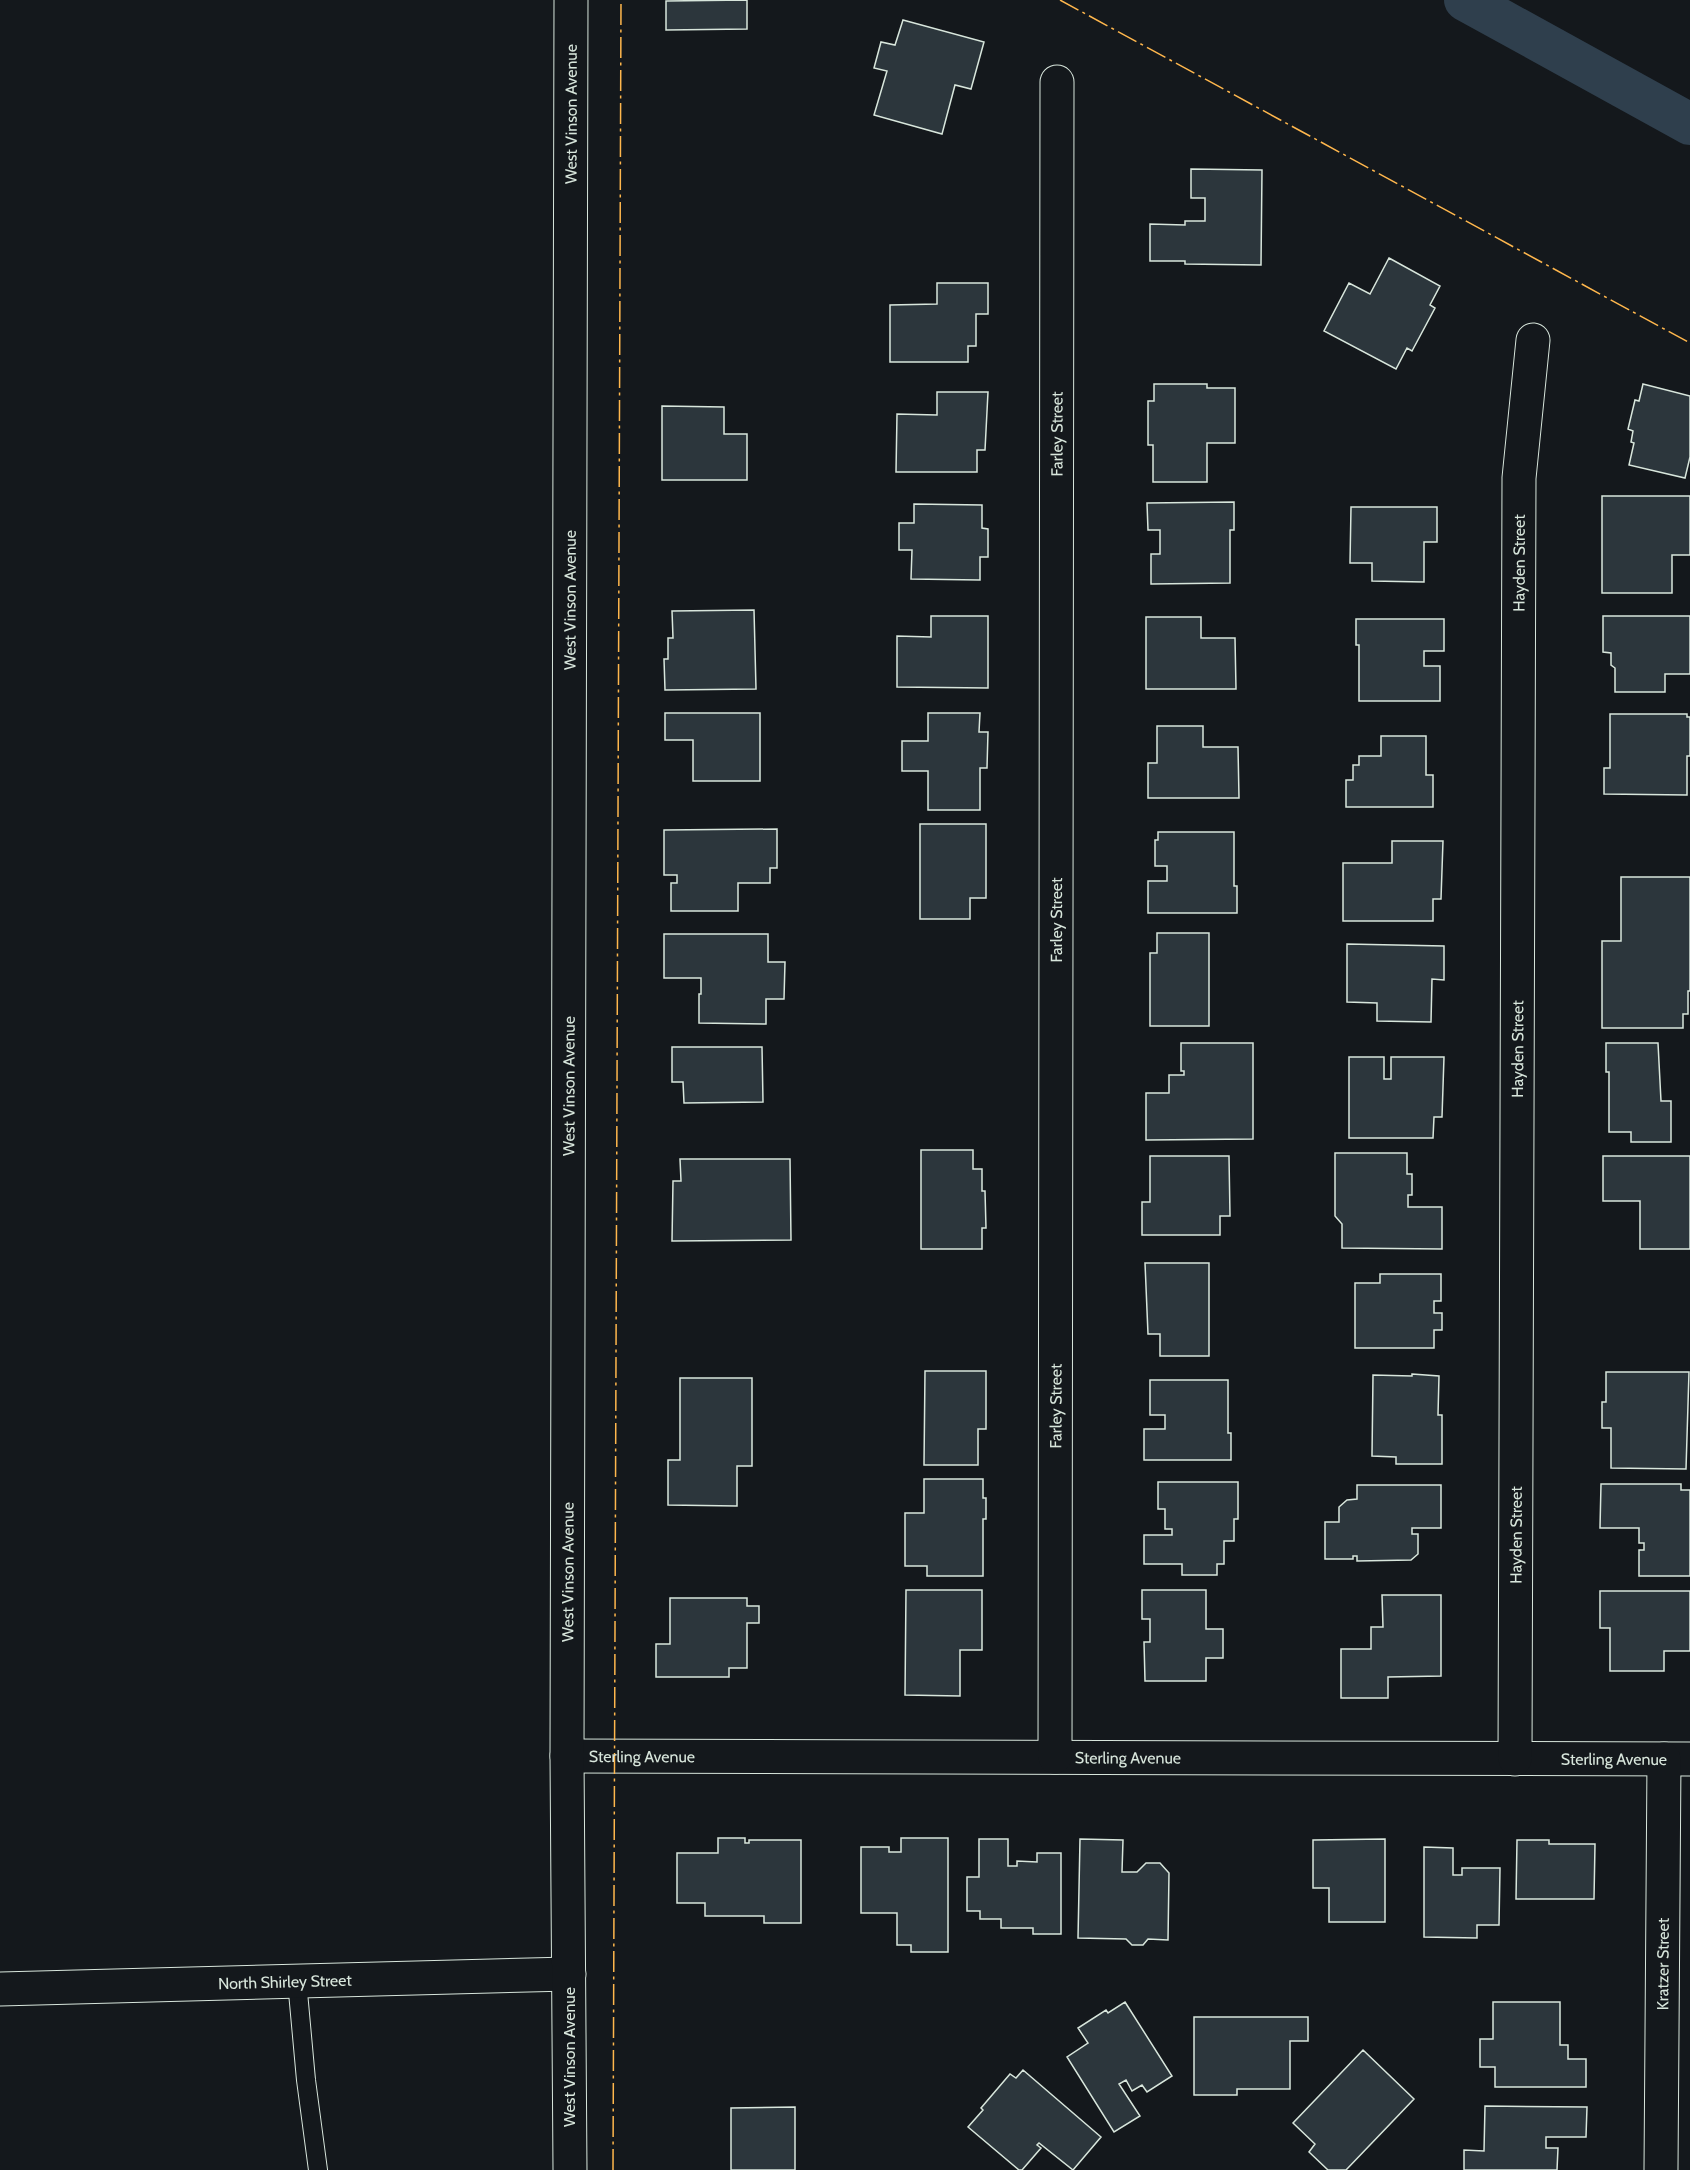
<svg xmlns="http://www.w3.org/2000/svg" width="1690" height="2170" font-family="Cabin,sans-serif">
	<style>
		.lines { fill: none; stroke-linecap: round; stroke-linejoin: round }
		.canal { stroke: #2f3f4d; stroke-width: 42 }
		.building { fill: #2c363c; stroke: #d8e6dc; stroke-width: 1.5 }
		.service-casing { stroke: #d8e6dc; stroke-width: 20 }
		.minor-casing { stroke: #d8e6dc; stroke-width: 35 }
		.service { stroke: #14181c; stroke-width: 18 }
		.minor { stroke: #14181c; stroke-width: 33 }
		.power { stroke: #ffb74d; stroke-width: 1.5; stroke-dasharray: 21 4.5 3 4.5; stroke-linecap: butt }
		.labels { text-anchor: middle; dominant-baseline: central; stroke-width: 4.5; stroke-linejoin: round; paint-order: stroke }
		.street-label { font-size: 16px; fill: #d8e6dc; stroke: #14181c }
	</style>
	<rect width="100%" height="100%" fill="#14181c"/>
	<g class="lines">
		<!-- canal -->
		<path class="canal" d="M 1465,0 L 1690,124"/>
	</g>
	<!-- building -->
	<path class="building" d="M 747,0 L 747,29 L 666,30 L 666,1 Z
		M 903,20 L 984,42 L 971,89 L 955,85 L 942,134 L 874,115 L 887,71 L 874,68 L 881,42 L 895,45 Z
		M 1191,169 L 1262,170 L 1261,265 L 1185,264 L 1185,261 L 1150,261 L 1150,224 L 1185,225 L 1185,221 L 1205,221 L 1205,198 L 1191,198 Z
		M 1389,258 L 1440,286 L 1430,305 L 1435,308 L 1412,351 L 1407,348 L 1396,369 L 1324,331 L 1349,283 L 1370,294 Z
		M 937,283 L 988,283 L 988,314 L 976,314 L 976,346 L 968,346 L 968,362 L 890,362 L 890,305 L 937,304 Z
		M 1154,384 L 1207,384 L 1207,388 L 1235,388 L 1235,443 L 1207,443 L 1207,482 L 1153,482 L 1153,445 L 1148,445 L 1148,401 L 1154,401 Z
		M 1643,384 L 1690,396 L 1690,457 L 1685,478 L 1629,465 L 1634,443 L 1631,442 L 1633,431 L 1628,429 L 1635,400 L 1639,401 Z
		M 937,392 L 988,392 L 985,450 L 977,450 L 977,472 L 896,472 L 897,414 L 937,415 Z
		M 662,406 L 724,407 L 724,434 L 747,434 L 747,480 L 662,480 Z
		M 1602,496 L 1690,496 L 1690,555 L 1672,555 L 1672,593 L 1602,593 Z
		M 1234,502 L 1234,530 L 1230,530 L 1230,583 L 1151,584 L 1151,554 L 1160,554 L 1160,530 L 1148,530 L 1147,503 Z
		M 914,504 L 982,505 L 982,528 L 988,529 L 988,557 L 980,557 L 980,580 L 911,579 L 912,550 L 899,550 L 899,523 L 914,523 Z
		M 1351,507 L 1437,507 L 1437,542 L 1424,542 L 1424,582 L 1372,581 L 1372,563 L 1350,563 Z
		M 754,610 L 756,689 L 665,690 L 664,659 L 668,659 L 668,638 L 673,638 L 672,611 Z
		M 931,616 L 988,616 L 988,688 L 897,687 L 897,636 L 931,637 Z
		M 1603,616 L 1690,616 L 1690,674 L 1665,674 L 1665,692 L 1615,692 L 1615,668 L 1611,665 L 1611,653 L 1603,652 Z
		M 1146,617 L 1201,617 L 1201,638 L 1235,638 L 1236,689 L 1146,689 Z
		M 1356,619 L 1444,619 L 1444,651 L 1424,651 L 1424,666 L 1440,666 L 1440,701 L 1359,701 L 1359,645 L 1356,645 Z
		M 665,713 L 760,713 L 760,781 L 693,781 L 693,740 L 665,740 Z
		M 928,713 L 980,713 L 979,732 L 988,732 L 987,768 L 980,768 L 980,810 L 928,810 L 928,771 L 902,771 L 902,741 L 928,741 Z
		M 1610,714 L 1687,714 L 1687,717 L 1690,717 L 1690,756 L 1687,756 L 1687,795 L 1604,794 L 1604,768 L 1610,768 Z
		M 1157,726 L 1203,726 L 1203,747 L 1238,747 L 1239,798 L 1148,798 L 1148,763 L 1157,763 Z
		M 1381,736 L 1426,736 L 1426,775 L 1433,775 L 1433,807 L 1346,807 L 1346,780 L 1353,780 L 1353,765 L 1359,765 L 1359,756 L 1381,756 Z
		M 920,824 L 986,824 L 986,898 L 970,898 L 970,919 L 920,919 Z
		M 777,829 L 777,868 L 770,868 L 770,883 L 738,883 L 738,911 L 671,911 L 671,883 L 677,883 L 677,875 L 664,875 L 664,830 Z
		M 1158,832 L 1234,832 L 1234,886 L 1237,886 L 1237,913 L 1148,913 L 1148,881 L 1167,881 L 1167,866 L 1155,866 L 1155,840 L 1158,840 Z
		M 1392,841 L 1443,841 L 1441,899 L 1433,899 L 1433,921 L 1343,921 L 1343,863 L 1392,863 Z
		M 1621,877 L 1690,877 L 1690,991 L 1688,991 L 1688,1014 L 1683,1014 L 1683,1028 L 1602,1028 L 1602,941 L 1621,941 Z
		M 1157,933 L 1209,933 L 1209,1026 L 1150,1026 L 1150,953 L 1157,953 Z
		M 664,934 L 768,934 L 768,962 L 785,962 L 784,999 L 766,999 L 766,1024 L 699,1023 L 699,994 L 701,994 L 701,978 L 664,978 Z
		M 1347,944 L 1444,946 L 1444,980 L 1432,979 L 1431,1022 L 1377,1021 L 1377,1003 L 1347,1002 Z
		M 1181,1043 L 1253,1043 L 1253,1139 L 1146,1140 L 1146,1093 L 1169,1093 L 1169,1075 L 1184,1075 L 1184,1071 L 1181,1071 Z
		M 1606,1043 L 1658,1043 L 1661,1101 L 1671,1101 L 1671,1142 L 1631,1142 L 1631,1132 L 1609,1132 L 1609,1072 L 1606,1072 Z
		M 672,1047 L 762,1047 L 763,1102 L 684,1103 L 683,1082 L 672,1082 Z
		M 1349,1057 L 1384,1057 L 1384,1079 L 1391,1079 L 1391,1057 L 1444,1057 L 1442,1117 L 1434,1117 L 1433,1138 L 1349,1138 Z
		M 921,1150 L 973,1150 L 973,1169 L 982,1169 L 982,1191 L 985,1191 L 986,1228 L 982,1228 L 982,1249 L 921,1249 Z
		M 1335,1153 L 1407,1153 L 1407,1174 L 1412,1174 L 1412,1195 L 1408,1195 L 1408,1207 L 1442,1207 L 1442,1249 L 1342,1248 L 1342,1224 L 1335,1216 Z
		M 1150,1156 L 1229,1156 L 1230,1216 L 1220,1216 L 1220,1235 L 1142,1235 L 1142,1202 L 1150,1202 Z
		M 1603,1156 L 1690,1156 L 1690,1249 L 1640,1249 L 1640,1201 L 1603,1201 Z
		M 680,1159 L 790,1159 L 791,1240 L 672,1241 L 673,1181 L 681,1181 Z
		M 1145,1263 L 1209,1263 L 1209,1356 L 1160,1356 L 1160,1334 L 1148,1334 Z
		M 1380,1274 L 1441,1274 L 1441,1301 L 1434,1301 L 1434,1313 L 1442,1313 L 1442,1330 L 1434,1330 L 1434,1348 L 1355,1348 L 1355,1283 L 1380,1283 Z
		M 925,1371 L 986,1371 L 986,1429 L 978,1429 L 978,1465 L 924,1465 Z
		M 1606,1372 L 1689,1372 L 1686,1469 L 1611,1468 L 1611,1428 L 1602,1428 L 1602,1402 L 1606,1402 Z
		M 1412,1374 L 1439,1376 L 1438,1415 L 1442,1415 L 1442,1464 L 1396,1464 L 1396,1457 L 1372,1456 L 1373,1375 L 1412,1376 Z
		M 680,1378 L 752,1378 L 752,1466 L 737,1466 L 737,1506 L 668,1505 L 668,1460 L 680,1460 Z
		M 1150,1380 L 1228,1380 L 1228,1433 L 1231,1433 L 1231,1460 L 1144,1460 L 1144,1429 L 1165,1429 L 1165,1415 L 1150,1415 Z
		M 924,1479 L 983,1479 L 983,1498 L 986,1498 L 986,1519 L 983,1519 L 983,1576 L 927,1576 L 927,1566 L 905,1566 L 905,1513 L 924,1513 Z
		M 1158,1482 L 1238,1482 L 1238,1519 L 1234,1519 L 1234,1541 L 1224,1541 L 1224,1564 L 1217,1564 L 1217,1575 L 1182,1575 L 1182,1564 L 1144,1564 L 1144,1535 L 1172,1535 L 1172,1529 L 1165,1529 L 1165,1509 L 1158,1509 Z
		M 1601,1484 L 1681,1484 L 1681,1490 L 1690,1490 L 1690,1576 L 1639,1576 L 1639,1550 L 1644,1550 L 1644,1543 L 1639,1543 L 1639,1528 L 1600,1528 Z
		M 1357,1485 L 1441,1485 L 1441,1528 L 1412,1528 L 1412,1534 L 1418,1534 L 1418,1554 L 1411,1560 L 1357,1561 L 1357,1556 L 1353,1556 L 1353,1559 L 1325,1559 L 1325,1522 L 1339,1522 L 1339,1507 L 1347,1500 L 1357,1499 Z
		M 906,1590 L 982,1590 L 982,1650 L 960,1650 L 960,1696 L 905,1695 Z
		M 1142,1590 L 1206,1590 L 1206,1629 L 1223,1629 L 1223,1658 L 1206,1658 L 1206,1681 L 1145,1681 L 1144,1642 L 1150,1642 L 1150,1619 L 1142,1619 Z
		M 1600,1591 L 1690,1591 L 1690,1651 L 1664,1651 L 1664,1671 L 1610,1671 L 1610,1628 L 1600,1628 Z
		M 1382,1595 L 1441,1595 L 1441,1676 L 1388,1677 L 1388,1698 L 1341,1698 L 1341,1649 L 1371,1649 L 1371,1627 L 1383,1627 Z
		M 670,1598 L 747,1598 L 747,1606 L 759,1606 L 759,1623 L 747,1623 L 747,1668 L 729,1668 L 729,1677 L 656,1677 L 656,1644 L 670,1644 Z
		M 718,1838 L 745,1838 L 745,1843 L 749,1843 L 749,1840 L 801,1840 L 801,1923 L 764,1923 L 764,1916 L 705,1916 L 705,1903 L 677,1903 L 677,1853 L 718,1853 Z
		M 901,1838 L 948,1838 L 948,1952 L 911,1952 L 911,1945 L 897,1945 L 897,1913 L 861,1913 L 861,1847 L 889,1847 L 889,1852 L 901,1852 Z
		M 979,1839 L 1008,1839 L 1008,1866 L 1017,1866 L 1017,1861 L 1037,1862 L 1037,1853 L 1061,1853 L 1061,1934 L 1033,1934 L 1033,1928 L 1001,1928 L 1001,1919 L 980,1919 L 980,1911 L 967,1911 L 967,1877 L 979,1877 Z
		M 1080,1839 L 1123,1840 L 1122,1872 L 1137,1872 L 1146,1863 L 1160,1863 L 1169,1873 L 1168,1940 L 1148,1939 L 1143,1945 L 1132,1945 L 1126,1939 L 1078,1938 Z
		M 1385,1839 L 1385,1922 L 1329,1922 L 1329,1888 L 1313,1888 L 1313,1840 Z
		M 1517,1840 L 1549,1840 L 1549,1844 L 1595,1844 L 1594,1899 L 1516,1899 Z
		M 1424,1847 L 1453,1848 L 1453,1875 L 1462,1875 L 1462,1868 L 1500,1868 L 1499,1925 L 1477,1925 L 1477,1938 L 1424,1937 Z
		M 1125,2002 L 1172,2076 L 1147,2092 L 1142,2085 L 1132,2091 L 1126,2080 L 1119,2084 L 1140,2116 L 1114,2132 L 1067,2057 L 1088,2043 L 1078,2028 L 1106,2010 L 1108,2013 Z
		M 1493,2002 L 1560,2002 L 1560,2045 L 1568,2045 L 1568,2059 L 1586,2059 L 1586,2087 L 1495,2087 L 1495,2067 L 1480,2067 L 1480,2039 L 1493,2039 Z
		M 1194,2017 L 1308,2017 L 1308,2041 L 1290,2041 L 1290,2089 L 1237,2089 L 1237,2095 L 1194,2095 Z
		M 1363,2050 L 1414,2099 L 1346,2170 L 1328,2170 L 1309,2152 L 1315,2144 L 1293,2123 Z
		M 1023,2070 L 1101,2137 L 1073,2170 L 1039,2143 L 1037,2145 L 1041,2148 L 1022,2170 L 1019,2170 L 968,2127 L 983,2110 L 981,2108 L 1010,2074 L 1016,2078 Z
		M 1485,2106 L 1587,2107 L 1586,2137 L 1546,2137 L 1546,2148 L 1558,2148 L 1557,2170 L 1464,2170 L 1464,2150 L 1484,2151 Z
		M 795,2107 L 795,2170 L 731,2170 L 731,2108 Z"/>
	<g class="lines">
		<!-- service casing -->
		<g class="service-casing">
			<path id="service" d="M 297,1981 L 306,2080 L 318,2170"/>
		</g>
		<!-- minor casing -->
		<g class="minor-casing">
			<g id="minor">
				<path id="s1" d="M 567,1756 L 1690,1759"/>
				<path id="s2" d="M 1055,1757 L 1057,82"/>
				<path id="s3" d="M 1515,1759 L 1519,478 L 1533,340"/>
				<path id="s4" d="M 0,1989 L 569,1974"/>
				<path id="s5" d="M 570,2170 L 567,1756 L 571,0"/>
				<path id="s6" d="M 1661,2170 L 1664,1759"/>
			</g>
		</g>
		<!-- service -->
		<use href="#service" class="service"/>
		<!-- minor -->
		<use href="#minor" class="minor"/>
		<!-- power -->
		<path class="power" d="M 1060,0 L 1690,343
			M 613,2170 L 621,0"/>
	</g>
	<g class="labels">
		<!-- street labels -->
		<g class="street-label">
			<text stroke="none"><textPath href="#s5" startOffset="2056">West Vinson Avenue</textPath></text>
			<text stroke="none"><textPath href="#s2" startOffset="1323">Farley Street</textPath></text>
			<text stroke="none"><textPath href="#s3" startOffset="1196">Hayden Street</textPath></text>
			<text stroke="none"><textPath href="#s5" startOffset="1570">West Vinson Avenue</textPath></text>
			<text stroke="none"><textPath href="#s2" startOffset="837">Farley Street</textPath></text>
			<text stroke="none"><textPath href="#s3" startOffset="710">Hayden Street</textPath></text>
			<text stroke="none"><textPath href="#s5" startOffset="1084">West Vinson Avenue</textPath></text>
			<text stroke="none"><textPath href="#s2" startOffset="351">Farley Street</textPath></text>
			<text stroke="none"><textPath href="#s3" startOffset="224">Hayden Street</textPath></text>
			<text stroke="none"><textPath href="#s5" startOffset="598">West Vinson Avenue</textPath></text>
			<text stroke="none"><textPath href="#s1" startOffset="75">Sterling Avenue</textPath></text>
			<text stroke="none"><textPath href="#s1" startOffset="561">Sterling Avenue</textPath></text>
			<text stroke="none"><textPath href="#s1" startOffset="1047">Sterling Avenue</textPath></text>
			<text stroke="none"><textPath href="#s6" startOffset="206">Kratzer Street</textPath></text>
			<text stroke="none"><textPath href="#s4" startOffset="285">North Shirley Street</textPath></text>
			<text transform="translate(569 2057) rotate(-90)">West Vinson Avenue</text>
		</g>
	</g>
</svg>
